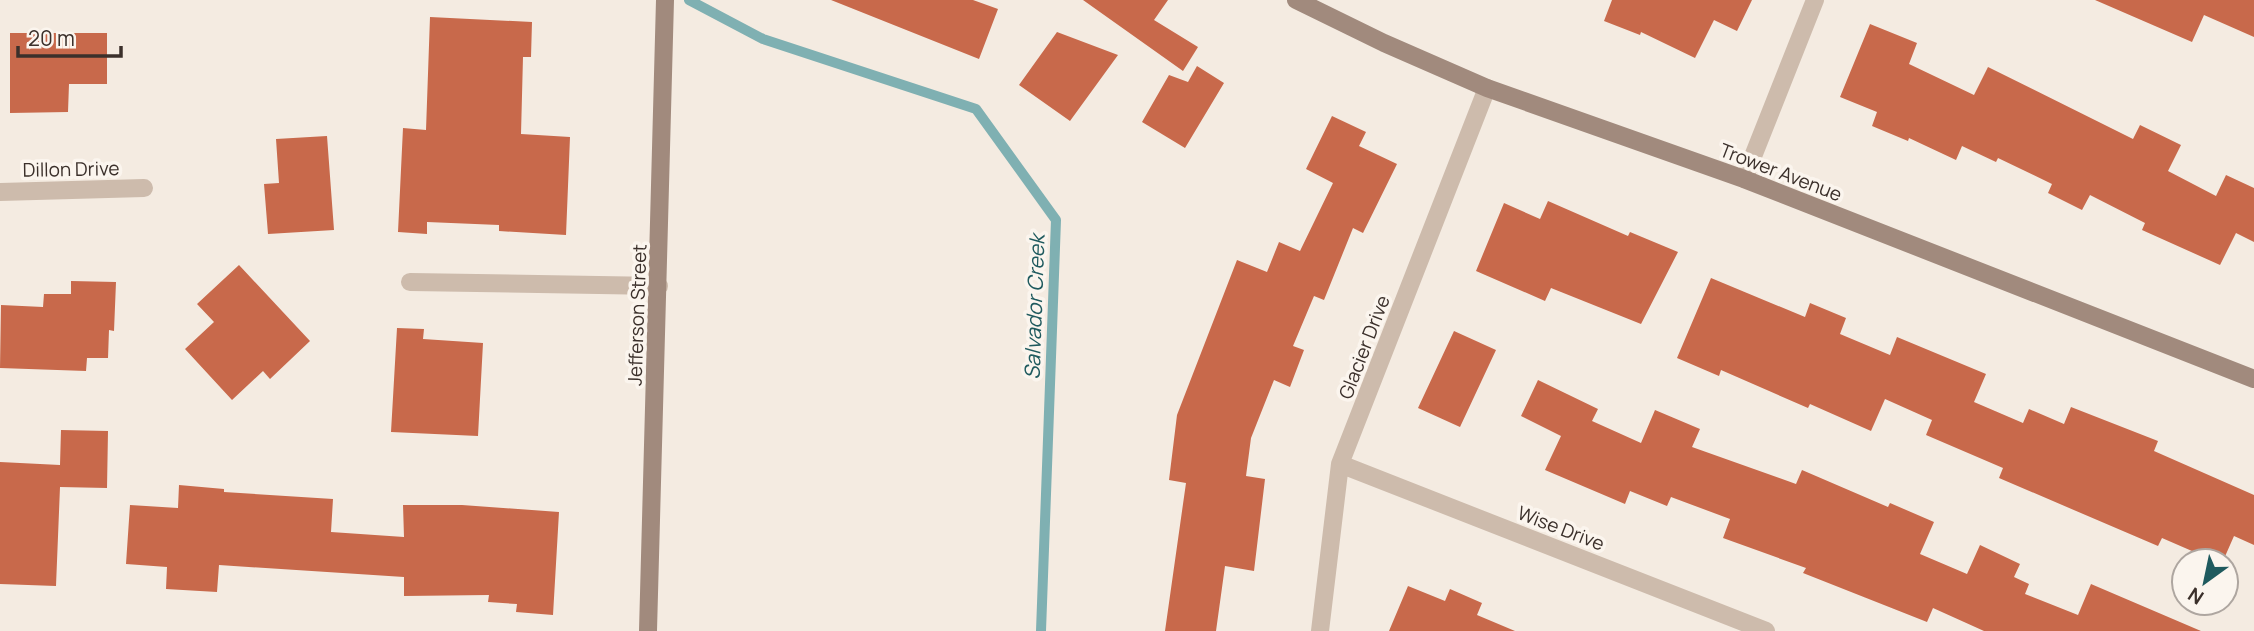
<svg xmlns="http://www.w3.org/2000/svg" width="2254" height="631" font-family="Manrope,sans-serif">
	<style>
		.lines { fill: none; stroke-linecap: round; stroke-linejoin: round }
		.stream { stroke: #7fb0b2; stroke-width: 10 }
		.building { fill: #c8694b }
		.lane { stroke: #cdbbac; stroke-width: 18 }
		.street { stroke: #cdbbac; stroke-width: 18 }
		.secondary { stroke: #a18a7d; stroke-width: 18 }
		.labels { text-anchor: middle; dominant-baseline: central; stroke-width: 7; stroke-linejoin: round; paint-order: stroke }
		.street-label { font-size: 19px; fill: #3b302b; stroke: #fbf5ee }
		.water-label { font-size: 21px; font-style: italic; fill: #1f5a5e; stroke: #fbf5ee }
	</style>
	<rect width="100%" height="100%" fill="#f4ebe1"/>
	<g class="lines">
		<!-- stream -->
		<path class="stream" d="M 689,0 L 763,39 L 976,109 L 1056,220 L 1041,631"/>
	</g>
	<!-- building -->
	<path class="building" d="M 831,0 L 973,0 L 998,9 L 979,59 Z
		M 1083,0 L 1168,0 L 1154,20 L 1198,47 L 1183,71 Z
		M 1612,0 L 1752,0 L 1737,31 L 1714,20 L 1695,58 L 1641,32 L 1640,35 L 1604,21 Z
		M 2095,0 L 2254,0 L 2254,37 L 2204,15 L 2192,42 Z
		M 430,17 L 532,22 L 531,57 L 523,57 L 521,134 L 570,137 L 566,235 L 499,231 L 499,225 L 427,222 L 427,234 L 398,232 L 403,128 L 426,130 Z
		M 1870,24 L 1917,43 L 1909,64 L 1974,95 L 1988,67 L 2133,139 L 2140,125 L 2181,145 L 2168,171 L 2216,196 L 2226,175 L 2254,188 L 2254,242 L 2236,233 L 2220,265 L 2142,230 L 2145,223 L 2090,195 L 2082,210 L 2048,193 L 2052,184 L 1998,158 L 1996,162 L 1962,146 L 1956,160 L 1909,138 L 1908,141 L 1872,126 L 1877,112 L 1840,97 Z
		M 1057,32 L 1118,55 L 1070,121 L 1019,85 Z
		M 10,33 L 107,33 L 107,84 L 69,84 L 68,112 L 10,113 Z
		M 1197,66 L 1224,83 L 1185,148 L 1142,122 L 1169,75 L 1188,82 Z
		M 1332,116 L 1366,132 L 1359,146 L 1397,164 L 1363,233 L 1353,228 L 1324,300 L 1314,296 L 1293,346 L 1304,350 L 1290,387 L 1274,380 L 1251,438 L 1246,476 L 1265,479 L 1254,571 L 1225,566 L 1216,631 L 1165,631 L 1186,483 L 1169,480 L 1177,415 L 1237,260 L 1267,272 L 1279,242 L 1300,251 L 1333,183 L 1306,169 Z
		M 327,136 L 334,230 L 268,234 L 264,184 L 279,183 L 276,139 Z
		M 1548,201 L 1628,236 L 1630,232 L 1678,252 L 1641,324 L 1551,288 L 1545,301 L 1476,271 L 1504,203 L 1540,219 Z
		M 239,265 L 310,341 L 270,379 L 263,371 L 232,400 L 185,349 L 214,322 L 197,304 Z
		M 1711,278 L 1805,317 L 1810,303 L 1846,318 L 1840,334 L 1890,355 L 1897,337 L 1986,374 L 1974,402 L 2023,423 L 2029,409 L 2064,424 L 2071,407 L 2158,441 L 2154,451 L 2254,495 L 2254,545 L 2234,536 L 2223,561 L 2215,561 L 2162,538 L 2158,546 L 1999,478 L 2003,468 L 1926,435 L 1932,420 L 1885,399 L 1871,431 L 1810,404 L 1808,408 L 1721,370 L 1719,376 L 1677,358 Z
		M 71,281 L 116,282 L 114,331 L 109,330 L 108,358 L 87,358 L 86,371 L 0,368 L 1,305 L 43,307 L 44,294 L 71,294 Z
		M 397,328 L 424,329 L 423,339 L 483,343 L 478,436 L 391,432 Z
		M 1454,331 L 1496,350 L 1460,427 L 1418,408 Z
		M 1538,380 L 1598,409 L 1592,421 L 1641,443 L 1655,410 L 1700,429 L 1692,447 L 1796,484 L 1802,470 L 1888,507 L 1890,503 L 1934,522 L 1920,554 L 1967,574 L 1980,545 L 2020,564 L 2014,577 L 2029,584 L 2025,594 L 2078,615 L 2091,584 L 2201,631 L 1984,631 L 1933,608 L 1927,622 L 1803,573 L 1806,568 L 1723,538 L 1730,519 L 1671,497 L 1667,506 L 1630,491 L 1625,504 L 1545,470 L 1561,436 L 1521,416 Z
		M 61,430 L 108,431 L 107,488 L 60,487 L 56,586 L 0,584 L 0,462 L 60,465 Z
		M 179,485 L 224,489 L 224,492 L 333,499 L 331,532 L 404,537 L 403,505 L 462,505 L 559,512 L 553,615 L 516,612 L 517,604 L 488,602 L 489,595 L 404,596 L 404,577 L 219,565 L 217,592 L 166,589 L 167,567 L 126,564 L 130,505 L 178,508 Z
		M 1408,586 L 1445,601 L 1450,589 L 1482,603 L 1477,615 L 1515,631 L 1389,631 Z"/>
	<g class="lines">
		<!-- lane -->
		<path class="lane" d="M 410,282 L 659,286"/>
		<!-- street -->
		<path class="street" d="M 1744,179 L 1815,0
			M 0,192 L 144,188
			M 1340,464 L 1766,631
			M 1320,631 L 1340,464 L 1487,88"/>
		<!-- secondary -->
		<path class="secondary" d="M 1296,0 L 1384,43 L 1487,88 L 1744,179 L 2254,379
			M 648,631 L 665,0"/>
	</g>
	<g class="labels">
		<!-- street labels -->
		<g class="street-label">
			<text transform="translate(71 169) rotate(-1)">Dillon Drive</text>
			<text transform="translate(1781 172) rotate(21)">Trower Avenue</text>
			<text transform="translate(637 315) rotate(-88)">Jefferson Street</text>
			<text transform="translate(1364 347) rotate(-69)">Glacier Drive</text>
			<text transform="translate(1561 528) rotate(21)">Wise Drive</text>
		</g>
		<!-- water labels -->
		<g class="water-label">
			<text transform="translate(1034 307) rotate(-88)">Salvador Creek</text>
		</g>
	</g>
	<!-- north arrow -->
	<g transform="translate(2205 582) rotate(213)"><circle r="33" fill="#fbf5ee" stroke="#aea6a0" stroke-width="2"/>
	<path d="M0-5L12 26L0 18L-12 26Z" fill="#1f5a5e"/>
	<text y="-10" font-size="19" font-weight="bold" text-anchor="middle" fill="#3b302b">N</text>
	</g>
	<!-- scale -->
	<path d="M18 46v10h103v-10" fill="none" stroke="#3b302b" stroke-width="3.5"/>
	<text x="28" y="46" font-size="21" fill="#3b302b" stroke="#fbf5ee" stroke-width="5" paint-order="stroke">20 m</text>
</svg>
